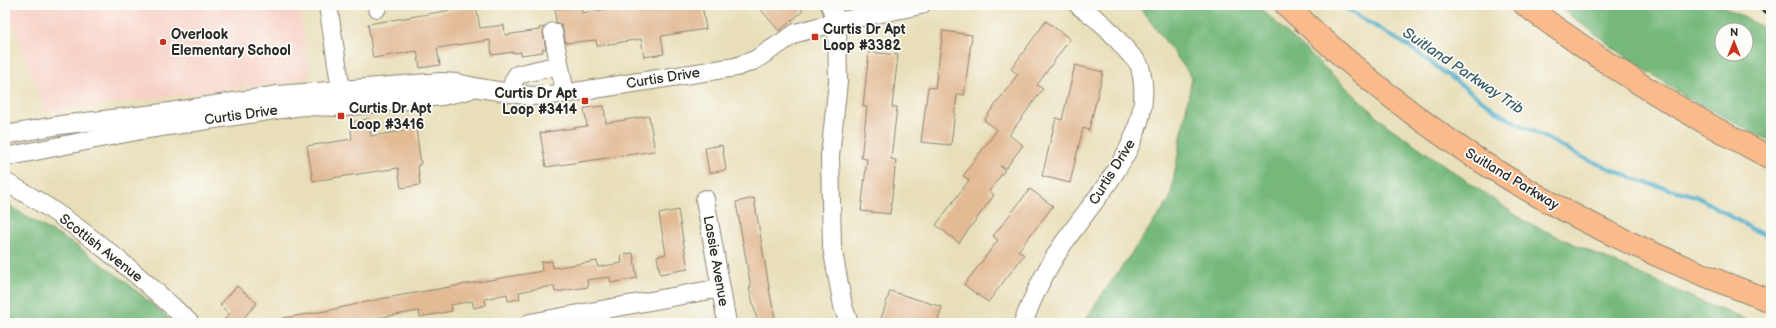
<svg xmlns="http://www.w3.org/2000/svg" width="1776" height="328" font-family="'Balsamiq Sans',sans-serif">
	<style>
		.built { fill: #f7d1c7 }
		.forest { fill: #74b87a; stroke: #507252; fill-rule: evenodd }
		.lines { fill: none; stroke-linecap: round; stroke-linejoin: round }
		.stream { stroke: #49abc9; stroke-width: 4 }
		.building { fill: #e2ba94 }
		.minor-casing { stroke: #8a8572; stroke-width: 20 }
		.highway-casing { stroke: #8a8572; stroke-width: 24 }
		.minor { stroke: #fff; stroke-width: 18 }
		.highway { stroke: #fabb8c; stroke-width: 22 }
		.rail { stroke: #2b2b2b; stroke-width: 3 }
		.poi-dot { fill: #c8321e; stroke: #fdfcf7; stroke-width: 1.5 }
		.labels { text-anchor: middle; dominant-baseline: central; stroke-width: 3.5; stroke-linejoin: round; paint-order: stroke }
		.poi-label { font-size: 14px; font-weight: bold; fill: #2b2b2b; stroke: #fdfcf7; text-anchor: start }
		.street-label { font-size: 14px; fill: #2b2b2b; stroke: #fdfcf7 }
		.water-label { font-size: 15px; font-style: italic; fill: #375e6a; stroke: #fdfcf7 }
	</style>
	<rect width="100%" height="100%" fill="#fdfcf7"/>
	<filter id="ink" filterUnits="userSpaceOnUse"><feTurbulence type="fractalNoise" baseFrequency=".025" numOctaves="2"/><feDisplacementMap in="SourceGraphic" scale="8" xChannelSelector="R" yChannelSelector="G"/><feConvolveMatrix kernelMatrix="1 2 1 2 8 2 1 2 1" color-interpolation-filters="sRGB"/></filter>
	<filter id="wash" filterUnits="userSpaceOnUse"><feTurbulence type="fractalNoise" baseFrequency=".012" numOctaves="4" result="noise"/><feDisplacementMap in="SourceGraphic" scale="16" xChannelSelector="R" yChannelSelector="G"/><feGaussianBlur stdDeviation="0.9" result="paint"/><feColorMatrix in="noise" values="0 0 0 0 0 0 0 0 0 0 0 0 0 0 0 0 0 1.4 0 .05"/><feComposite in="paint" operator="in"/></filter>
	<g filter="url(#wash)">
		<rect width="100%" height="100%" fill="#e8dfba"/>
		<!-- built -->
		<path class="built" d="M 6,5 L 300,5 L 310,79 L 46,112 Z"/>
		<!-- forest -->
		<path class="forest" d="M 1138,5 L 1257,5 L 1388,126 L 1526,222 L 1702,302 L 1754,323 L 1084,323 L 1096,303 L 1170,199 L 1192,77 Z
			M 1556,5 L 1721,5 L 1771,32 L 1771,141 L 1687,98 L 1621,53 ZM 1722,30 L 1746,30 L 1746,54 L 1722,54 Z
			M 5,201 L 25,216 L 77,246 L 125,281 L 174,323 L 5,323 Z"/>
		<g class="lines">
			<!-- stream -->
			<path class="stream" d="M 1340,5 L 1408,46 L 1502,115 L 1586,159 L 1643,182 L 1696,196 L 1754,230 L 1771,238"/>
		</g>
		<g id="blocks">
			<!-- building -->
			<path class="building" d="M 612,5 L 702,5 L 706,29 L 661,36 L 664,54 L 644,57 L 641,39 L 597,46 L 596,40 L 566,43 L 563,30 L 561,25 L 556,22 L 555,9 L 581,6 L 582,13 L 612,8 Z
				M 757,5 L 797,5 L 803,11 L 779,31 Z
				M 476,6 L 480,28 L 504,25 L 505,35 L 539,30 L 539,28 L 544,27 L 543,34 L 546,49 L 542,49 L 543,52 L 521,55 L 521,52 L 514,53 L 514,52 L 492,55 L 490,40 L 437,48 L 440,65 L 420,68 L 417,51 L 373,58 L 368,24 Z
				M 1046,21 L 1070,39 L 1037,85 L 1043,89 L 1009,135 L 1023,145 L 1006,168 L 1000,166 L 1005,170 L 989,191 L 994,195 L 959,243 L 936,225 L 969,180 L 963,176 L 997,130 L 984,120 L 1018,74 L 1011,69 Z
				M 943,31 L 972,35 L 964,95 L 957,94 L 951,145 L 921,142 L 928,87 L 935,88 Z
				M 869,52 L 898,55 L 892,107 L 897,107 L 891,159 L 896,160 L 890,214 L 861,211 L 867,159 L 861,158 L 867,107 L 863,106 Z
				M 1075,65 L 1103,72 L 1089,130 L 1083,128 L 1070,183 L 1042,176 L 1056,118 L 1062,120 Z
				M 604,106 L 606,123 L 649,116 L 655,151 L 546,167 L 540,133 L 587,126 L 584,108 Z
				M 369,119 L 371,136 L 416,129 L 421,164 L 418,165 L 420,185 L 401,188 L 398,168 L 313,181 L 307,146 L 352,139 L 350,122 Z
				M 722,145 L 726,170 L 709,173 L 705,148 Z
				M 1030,189 L 1053,206 L 1018,251 L 1024,255 L 988,302 L 964,285 L 998,240 L 993,236 Z
				M 754,198 L 771,299 L 776,323 L 758,323 L 749,288 L 751,288 L 736,202 Z
				M 678,210 L 688,269 L 660,274 L 657,256 L 666,254 L 659,214 Z
				M 633,253 L 637,278 L 611,283 L 610,277 L 587,280 L 588,287 L 555,292 L 554,286 L 540,288 L 519,292 L 520,299 L 508,301 L 507,294 L 485,299 L 486,305 L 474,308 L 472,301 L 451,305 L 452,311 L 420,317 L 419,311 L 377,318 L 378,323 L 284,323 L 283,318 L 326,311 L 380,299 L 542,271 L 541,262 L 552,261 L 553,268 L 597,261 L 598,267 L 622,263 L 621,255 Z
				M 237,286 L 257,303 L 239,323 L 222,323 L 229,314 L 220,305 Z
				M 890,291 L 942,307 L 937,323 L 893,323 L 881,319 Z"/>
		</g>
	</g>
	<g filter="url(#ink)">
		<use href="#blocks" fill-opacity="0" stroke="#8a8572" stroke-width="1"/>
		<g class="lines">
			<!-- minor casing -->
			<g class="minor-casing">
				<path id="minor" d="M 328,5 L 341,90
					M 377,5 L 377,8
					M 553,32 L 565,93
					M 510,93 L 514,80 L 517,75 L 559,65
					M 5,135 L 60,125 L 163,113 L 278,95 L 441,82 L 457,83 L 479,88 L 531,96 L 562,94 L 723,69 L 736,67 L 755,60 L 796,33 L 837,22 L 830,5
					M 5,157 L 141,130 L 302,106 L 344,107 L 442,96 L 469,90
					M 5,182 C 70,216 137,273 190,323
					M 705,199 L 727,323
					M 530,323 L 721,288
					M 849,323 L 843,306 L 832,247 L 830,156 L 838,82 L 837,22 L 921,5
					M 1023,323 C 1033,296 1045,271 1061,247 C 1095,196 1159,135 1140,67 C 1139,62 1132,57 1129,53 C 1121,44 1113,34 1105,26 C 1096,18 1087,12 1078,5"/>
			</g>
			<!-- highway casing -->
			<g class="highway-casing">
				<path id="highway" d="M 1286,5 C 1349,65 1416,121 1490,167 C 1578,223 1673,265 1771,301
					M 1525,5 C 1602,63 1685,114 1771,158"/>
			</g>
			<!-- minor -->
			<use href="#minor" class="minor"/>
			<!-- highway -->
			<use href="#highway" class="highway"/>
			<!-- rail -->
			<path class="rail" d="M 1753,5 L 1771,15
				M 1768,5 L 1771,6"/>
		</g>
	</g>
	<!-- markers -->
	<g class="poi-dot">
		<rect x="811" y="33" width="8" height="8" rx="2"/>
		<circle cx="163" cy="42" r="4"/>
		<rect x="581" y="97" width="8" height="8" rx="2"/>
		<rect x="337" y="112" width="8" height="8" rx="2"/>
	</g>
	<g class="labels">
		<!-- poi labels -->
		<g class="poi-label">
			<text x="823" y="29">Curtis Dr Apt<tspan x="823" dy="16">Loop #3382</tspan></text>
			<text x="171" y="34">Overlook<tspan x="171" dy="16">Elementary School</tspan></text>
			<text x="577" y="93" text-anchor="end">Curtis Dr Apt<tspan x="577" dy="16">Loop #3414</tspan></text>
			<text x="349" y="108">Curtis Dr Apt<tspan x="349" dy="16">Loop #3416</tspan></text>
		</g>
		<!-- street labels -->
		<g class="street-label">
			<text transform="translate(663 78) rotate(-9)">Curtis Drive</text>
			<text transform="translate(241 115) rotate(-8)">Curtis Drive</text>
			<text transform="translate(1112 172) rotate(-58)">Curtis Drive</text>
			<text transform="translate(1512 179) rotate(31)">Suitland Parkway</text>
			<text transform="translate(101 248) rotate(38)">Scottish Avenue</text>
			<text transform="translate(716 261) rotate(80)">Lassie Avenue</text>
		</g>
		<!-- water labels -->
		<g class="water-label">
			<text transform="translate(1463 71) rotate(34)">Suitland Parkway Trib</text>
		</g>
	</g>
	<!-- margin -->
	<rect width="1776" height="328" fill="none" stroke="#fdfcf7" stroke-width="20"/>
	<!-- north arrow -->
	<g transform="translate(1734 42)"><circle r="19" fill="#fdfcf7" stroke="#a9a8a5"/>
	<path d="M0-3L7 15L0 10L-7 15Z" fill="#c8321e"/>
	<text y="-6" font-size="11" font-weight="bold" text-anchor="middle" fill="#2b2b2b">N</text>
	</g>
</svg>
